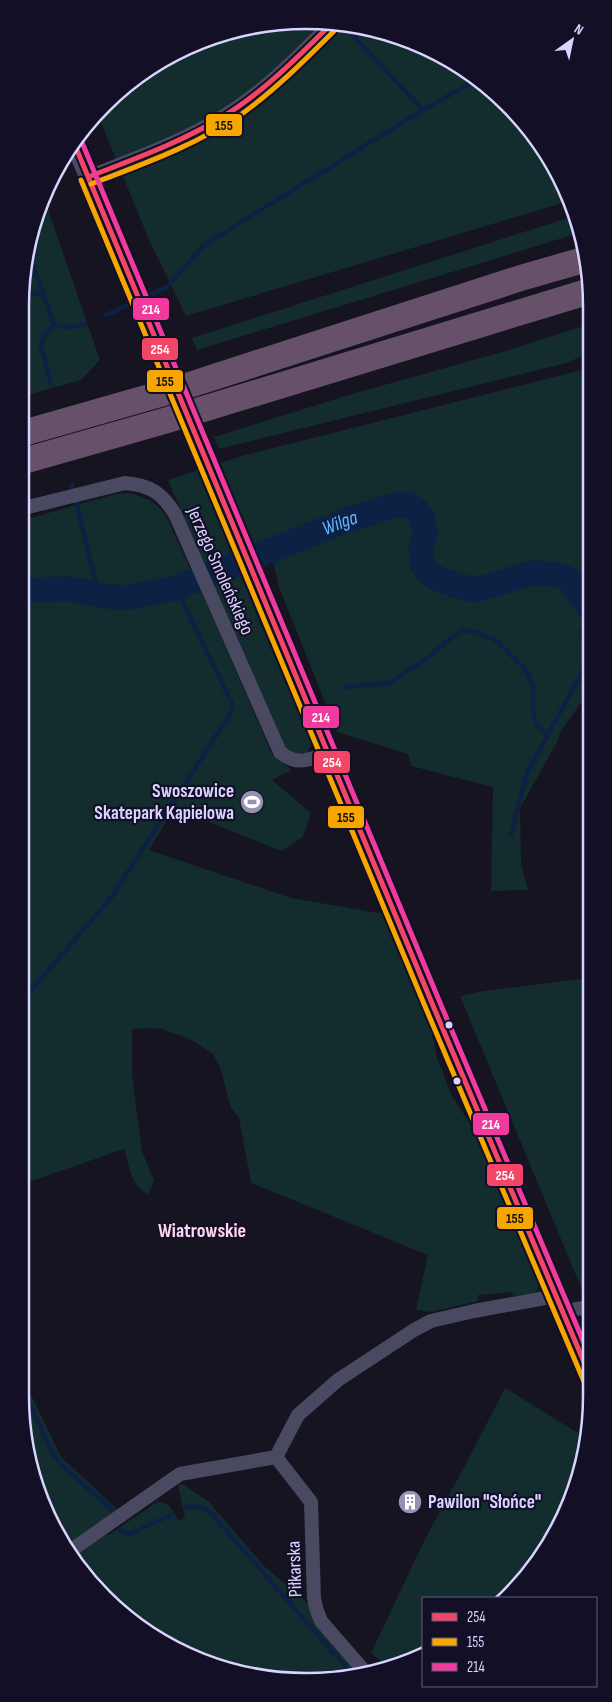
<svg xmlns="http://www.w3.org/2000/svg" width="612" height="1702" font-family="'Sofia Sans Condensed',sans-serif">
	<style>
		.green { fill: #132c2d }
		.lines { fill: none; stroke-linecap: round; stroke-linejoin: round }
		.stream { stroke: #0d2144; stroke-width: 4.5 }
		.river { stroke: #0d2144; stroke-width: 25 }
		.minor { stroke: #4a4962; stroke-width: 14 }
		.tertiary { stroke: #4a4962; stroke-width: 18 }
		.motorway { stroke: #67516a; stroke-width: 26 }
		.tertiary-bridge { stroke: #4a4962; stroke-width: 18 }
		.bus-1-casing { stroke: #130f26; stroke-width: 9 }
		.bus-2-casing { stroke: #130f26; stroke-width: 9 }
		.bus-3-casing { stroke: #130f26; stroke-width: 9 }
		.bus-1 { stroke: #f34667; stroke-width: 5 }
		.bus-2 { stroke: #f7a600; stroke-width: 5 }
		.bus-3 { stroke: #f13a9d; stroke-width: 5 }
		.bus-dot { fill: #d9d4ff; stroke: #130f26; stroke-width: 2 }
		.labels { text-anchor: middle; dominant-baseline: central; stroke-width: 4.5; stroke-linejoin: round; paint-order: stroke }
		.street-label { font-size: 19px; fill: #d9d4ff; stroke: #130f26 }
		.poi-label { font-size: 19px; font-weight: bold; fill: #d9d4ff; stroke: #130f26; text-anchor: end }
		.water-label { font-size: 20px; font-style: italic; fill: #62b6ff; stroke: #130f26 }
		.neighbourhood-label { font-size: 20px; font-weight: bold; fill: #ffd6f0; stroke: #130f26 }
		.rim { fill: none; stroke: #d9d4ff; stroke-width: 2.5 }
		.line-badge { stroke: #130f26; stroke-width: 2 }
		.badge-label { font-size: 14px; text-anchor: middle; font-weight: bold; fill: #fff }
		.pale-badge-label { font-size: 14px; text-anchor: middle; font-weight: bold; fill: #111 }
	</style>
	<rect width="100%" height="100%" fill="#161421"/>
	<!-- green -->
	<path class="green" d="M 268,22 L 380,30 L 449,58 L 521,117 L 563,180 L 569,201 L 186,316 L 149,240 L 98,115 L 163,58 Z
		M 45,201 L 100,360 L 81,380 L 20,397 L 20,306 L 30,232 Z
		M 574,216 L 579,233 L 197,350 L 192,338 Z
		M 590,324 L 590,353 L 563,364 L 219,449 L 214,437 L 352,394 L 506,351 Z
		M 590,366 L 590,690 L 561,731 L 557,742 L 520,808 L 521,863 L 528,890 L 491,891 L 493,787 L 411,766 L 408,754 L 337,732 L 279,587 L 272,558 L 266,548 L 236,560 L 258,618 L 312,742 L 307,753 L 298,754 L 285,747 L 168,480 L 245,455 L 578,371 Z
		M 130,493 C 148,499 155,500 166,516 L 213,618 L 272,754 L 292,770 L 272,780 L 311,813 L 303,837 L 281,851 L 174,808 L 149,850 L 291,898 L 384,914 L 430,1024 L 437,1058 L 452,1096 L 476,1133 L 481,1134 L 539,1276 L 539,1286 L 535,1293 L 513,1296 L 512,1292 L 478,1295 L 478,1301 L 431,1312 L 416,1310 L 428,1255 L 251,1183 L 239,1118 L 231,1108 L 220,1067 L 213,1054 L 190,1039 L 162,1029 L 147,1028 L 132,1029 L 132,1076 L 142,1151 L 154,1181 L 148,1195 C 128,1180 131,1170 124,1149 L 20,1185 L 20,521 L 116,494 Z
		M 581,979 L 591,981 L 592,1294 L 585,1297 L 460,996 L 484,991 Z
		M 20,1372 L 61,1457 L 119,1511 L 67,1546 L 42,1505 L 20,1396 Z
		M 505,1388 L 586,1438 L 582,1470 L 544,1555 L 501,1598 L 423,1598 L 423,1653 L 390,1668 L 371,1653 L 425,1539 L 469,1458 Z
		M 181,1483 L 208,1501 L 264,1566 L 314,1609 L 362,1673 L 269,1680 L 179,1652 L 91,1585 L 73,1556 L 99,1537 L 110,1534 L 157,1502 C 170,1501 173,1511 178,1521 L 185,1518 L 178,1486 Z"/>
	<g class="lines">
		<!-- stream -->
		<path class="stream" d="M 345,27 L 423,110
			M 27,250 L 44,295
			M 22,291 L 44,295 L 54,324 C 66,329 73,327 85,324
			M 143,298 L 167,287 L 204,245 L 423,110 L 471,83 L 479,83
			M 106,315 L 136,301
			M 51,384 L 41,346 L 43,338 L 54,324
			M 72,485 L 99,595
			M 345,687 L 389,683 L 429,657 L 447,641 L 463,630 L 476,632 L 497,641 L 525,669 L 533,686 L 533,714 L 538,726 L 548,735
			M 511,835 L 527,773 L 582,672 L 588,648 L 581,632 L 590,619
			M 20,1003 L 111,898 L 232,711 L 232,704 L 176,588
			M 20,1384 L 53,1454 L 60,1463 L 112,1510
			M 185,1508 C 197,1505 202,1506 211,1513 L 352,1674
			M 120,1529 L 125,1533 L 132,1533 L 171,1515"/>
		<!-- river -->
		<path class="river" id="s1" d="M 20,590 L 71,589 L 99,595 L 124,598 L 176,588 L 345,521 L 398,504 L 408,505 L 416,509 L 423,519 L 425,532 L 421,548 L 422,564 L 432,576 L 455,585 L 475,590 L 533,573 L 556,574 L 569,579 L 590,609"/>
		<!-- minor -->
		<path class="minor" d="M 88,177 C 134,159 182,142 224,116 C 263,92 296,59 329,26
			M 20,509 L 125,483 C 150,485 162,493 175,514 L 280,752 C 298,767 309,759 329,753
			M 564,1313 L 576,1309 L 592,1307
			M 276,1457 L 311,1502 L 314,1598 L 316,1608 L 321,1621 L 366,1673
			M 70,1551 L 180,1474 L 276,1457 L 298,1415 L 338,1380 L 414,1330 L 431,1321 L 474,1311 L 556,1296"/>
		<!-- tertiary -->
		<path class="tertiary" d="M 74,143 L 129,276
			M 271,613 L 434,1008 L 592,1381"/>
		<!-- motorway -->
		<path class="motorway" d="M 20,434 L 174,390 L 524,277 L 587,259
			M 20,462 L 164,421 L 590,291"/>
		<!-- tertiary-bridge -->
		<path class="tertiary-bridge" d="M 129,276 L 271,613"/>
		<!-- bus-1 casing -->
		<g class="bus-1-casing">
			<path id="bus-1" d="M 74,143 L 434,1008 L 592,1381
				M 88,177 C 134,159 182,142 224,116 C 263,92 296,59 329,26"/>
		</g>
		<!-- bus-2 casing -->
		<g class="bus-2-casing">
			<path id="bus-2" d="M 81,180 L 427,1011 L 585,1384
				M 91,184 C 143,164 197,145 243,113 C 276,89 305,60 334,31"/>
		</g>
		<!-- bus-3 casing -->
		<g class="bus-3-casing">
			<path id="bus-3" d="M 81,140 L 441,1005 L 592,1362"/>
		</g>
		<!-- bus-1 -->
		<use href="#bus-1" class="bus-1"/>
		<!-- bus-2 -->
		<use href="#bus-2" class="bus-2"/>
		<!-- bus-3 -->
		<use href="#bus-3" class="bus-3"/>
	</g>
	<!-- icons -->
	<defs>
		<g id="stadium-disc" transform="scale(1.25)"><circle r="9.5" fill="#9591b1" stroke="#130f26"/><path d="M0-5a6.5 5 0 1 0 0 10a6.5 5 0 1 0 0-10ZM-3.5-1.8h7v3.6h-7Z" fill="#fff"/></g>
		<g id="building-disc" transform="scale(1.25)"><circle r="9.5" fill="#9591b1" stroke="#130f26"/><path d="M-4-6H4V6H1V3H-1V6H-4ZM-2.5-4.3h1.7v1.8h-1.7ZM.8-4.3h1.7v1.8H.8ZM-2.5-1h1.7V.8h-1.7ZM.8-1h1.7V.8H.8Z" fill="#fff"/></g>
	</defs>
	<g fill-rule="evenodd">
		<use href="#stadium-disc" x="252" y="802"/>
		<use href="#building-disc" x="410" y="1502"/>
	</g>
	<!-- markers -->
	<g class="bus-dot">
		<circle cx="449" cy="1025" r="4.5"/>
		<circle cx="457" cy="1081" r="4.5"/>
	</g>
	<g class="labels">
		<!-- street labels -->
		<g class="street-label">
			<text transform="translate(220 571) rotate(66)">Jerzego Smoleńskiego</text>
			<text transform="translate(295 1569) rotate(-92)">Piłkarska</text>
		</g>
		<!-- poi labels -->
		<g class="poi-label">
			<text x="234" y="791">Swoszowice<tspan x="234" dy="22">Skatepark Kąpielowa</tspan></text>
			<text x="428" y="1502" text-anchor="start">Pawilon "Słońce"</text>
		</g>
		<!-- water labels -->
		<g class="water-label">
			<text stroke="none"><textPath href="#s1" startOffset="334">Wilga</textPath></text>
		</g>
		<!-- neighbourhood labels -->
		<g class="neighbourhood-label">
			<text x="202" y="1231">Wiatrowskie</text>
		</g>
	</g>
	<!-- crop -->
	<path d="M0 0H612V1702H0ZM306 29H306A277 277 0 0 1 583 306V1396A277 277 0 0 1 306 1673H306A277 277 0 0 1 29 1396V306A277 277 0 0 1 306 29Z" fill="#130f26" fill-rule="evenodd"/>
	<path class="rim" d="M306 29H306A277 277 0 0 1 583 306V1396A277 277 0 0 1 306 1673H306A277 277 0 0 1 29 1396V306A277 277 0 0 1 306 29Z"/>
	<g class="line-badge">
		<rect x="205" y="113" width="38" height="24" rx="5" fill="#f7a600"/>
		<rect x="132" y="297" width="38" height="24" rx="5" fill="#f13a9d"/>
		<rect x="141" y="337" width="38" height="24" rx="5" fill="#f34667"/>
		<rect x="146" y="369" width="38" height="24" rx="5" fill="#f7a600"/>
		<rect x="302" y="705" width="38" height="24" rx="5" fill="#f13a9d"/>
		<rect x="313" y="750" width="38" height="24" rx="5" fill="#f34667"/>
		<rect x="327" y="805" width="38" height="24" rx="5" fill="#f7a600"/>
		<rect x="472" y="1112" width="38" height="24" rx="5" fill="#f13a9d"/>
		<rect x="486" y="1163" width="38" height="24" rx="5" fill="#f34667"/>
		<rect x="496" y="1206" width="38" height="24" rx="5" fill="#f7a600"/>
	</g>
	<g class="badge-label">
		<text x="151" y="314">214</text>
		<text x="160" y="354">254</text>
		<text x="321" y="722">214</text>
		<text x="332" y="767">254</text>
		<text x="491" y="1129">214</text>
		<text x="505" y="1180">254</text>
	</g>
	<g class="pale-badge-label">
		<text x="224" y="130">155</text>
		<text x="165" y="386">155</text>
		<text x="346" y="822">155</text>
		<text x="515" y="1223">155</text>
	</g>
	<!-- legend -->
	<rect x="422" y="1597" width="175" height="90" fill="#130f26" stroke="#625e7d"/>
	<rect x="432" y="1613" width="25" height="8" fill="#f34667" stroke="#625e7d"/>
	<text x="467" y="1622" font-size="15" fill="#d9d4ff">254</text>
	<rect x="432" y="1638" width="25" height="8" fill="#f7a600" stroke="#625e7d"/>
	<text x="467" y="1647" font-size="15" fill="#d9d4ff">155</text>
	<rect x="432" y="1663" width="25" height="8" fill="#f13a9d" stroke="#625e7d"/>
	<text x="467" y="1672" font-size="15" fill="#d9d4ff">214</text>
	<!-- north arrow -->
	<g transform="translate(572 40) rotate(33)" stroke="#130f26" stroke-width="4" paint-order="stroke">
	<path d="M0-4L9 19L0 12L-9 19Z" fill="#d9d4ff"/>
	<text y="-8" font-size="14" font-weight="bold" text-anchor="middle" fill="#d9d4ff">N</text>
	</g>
</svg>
